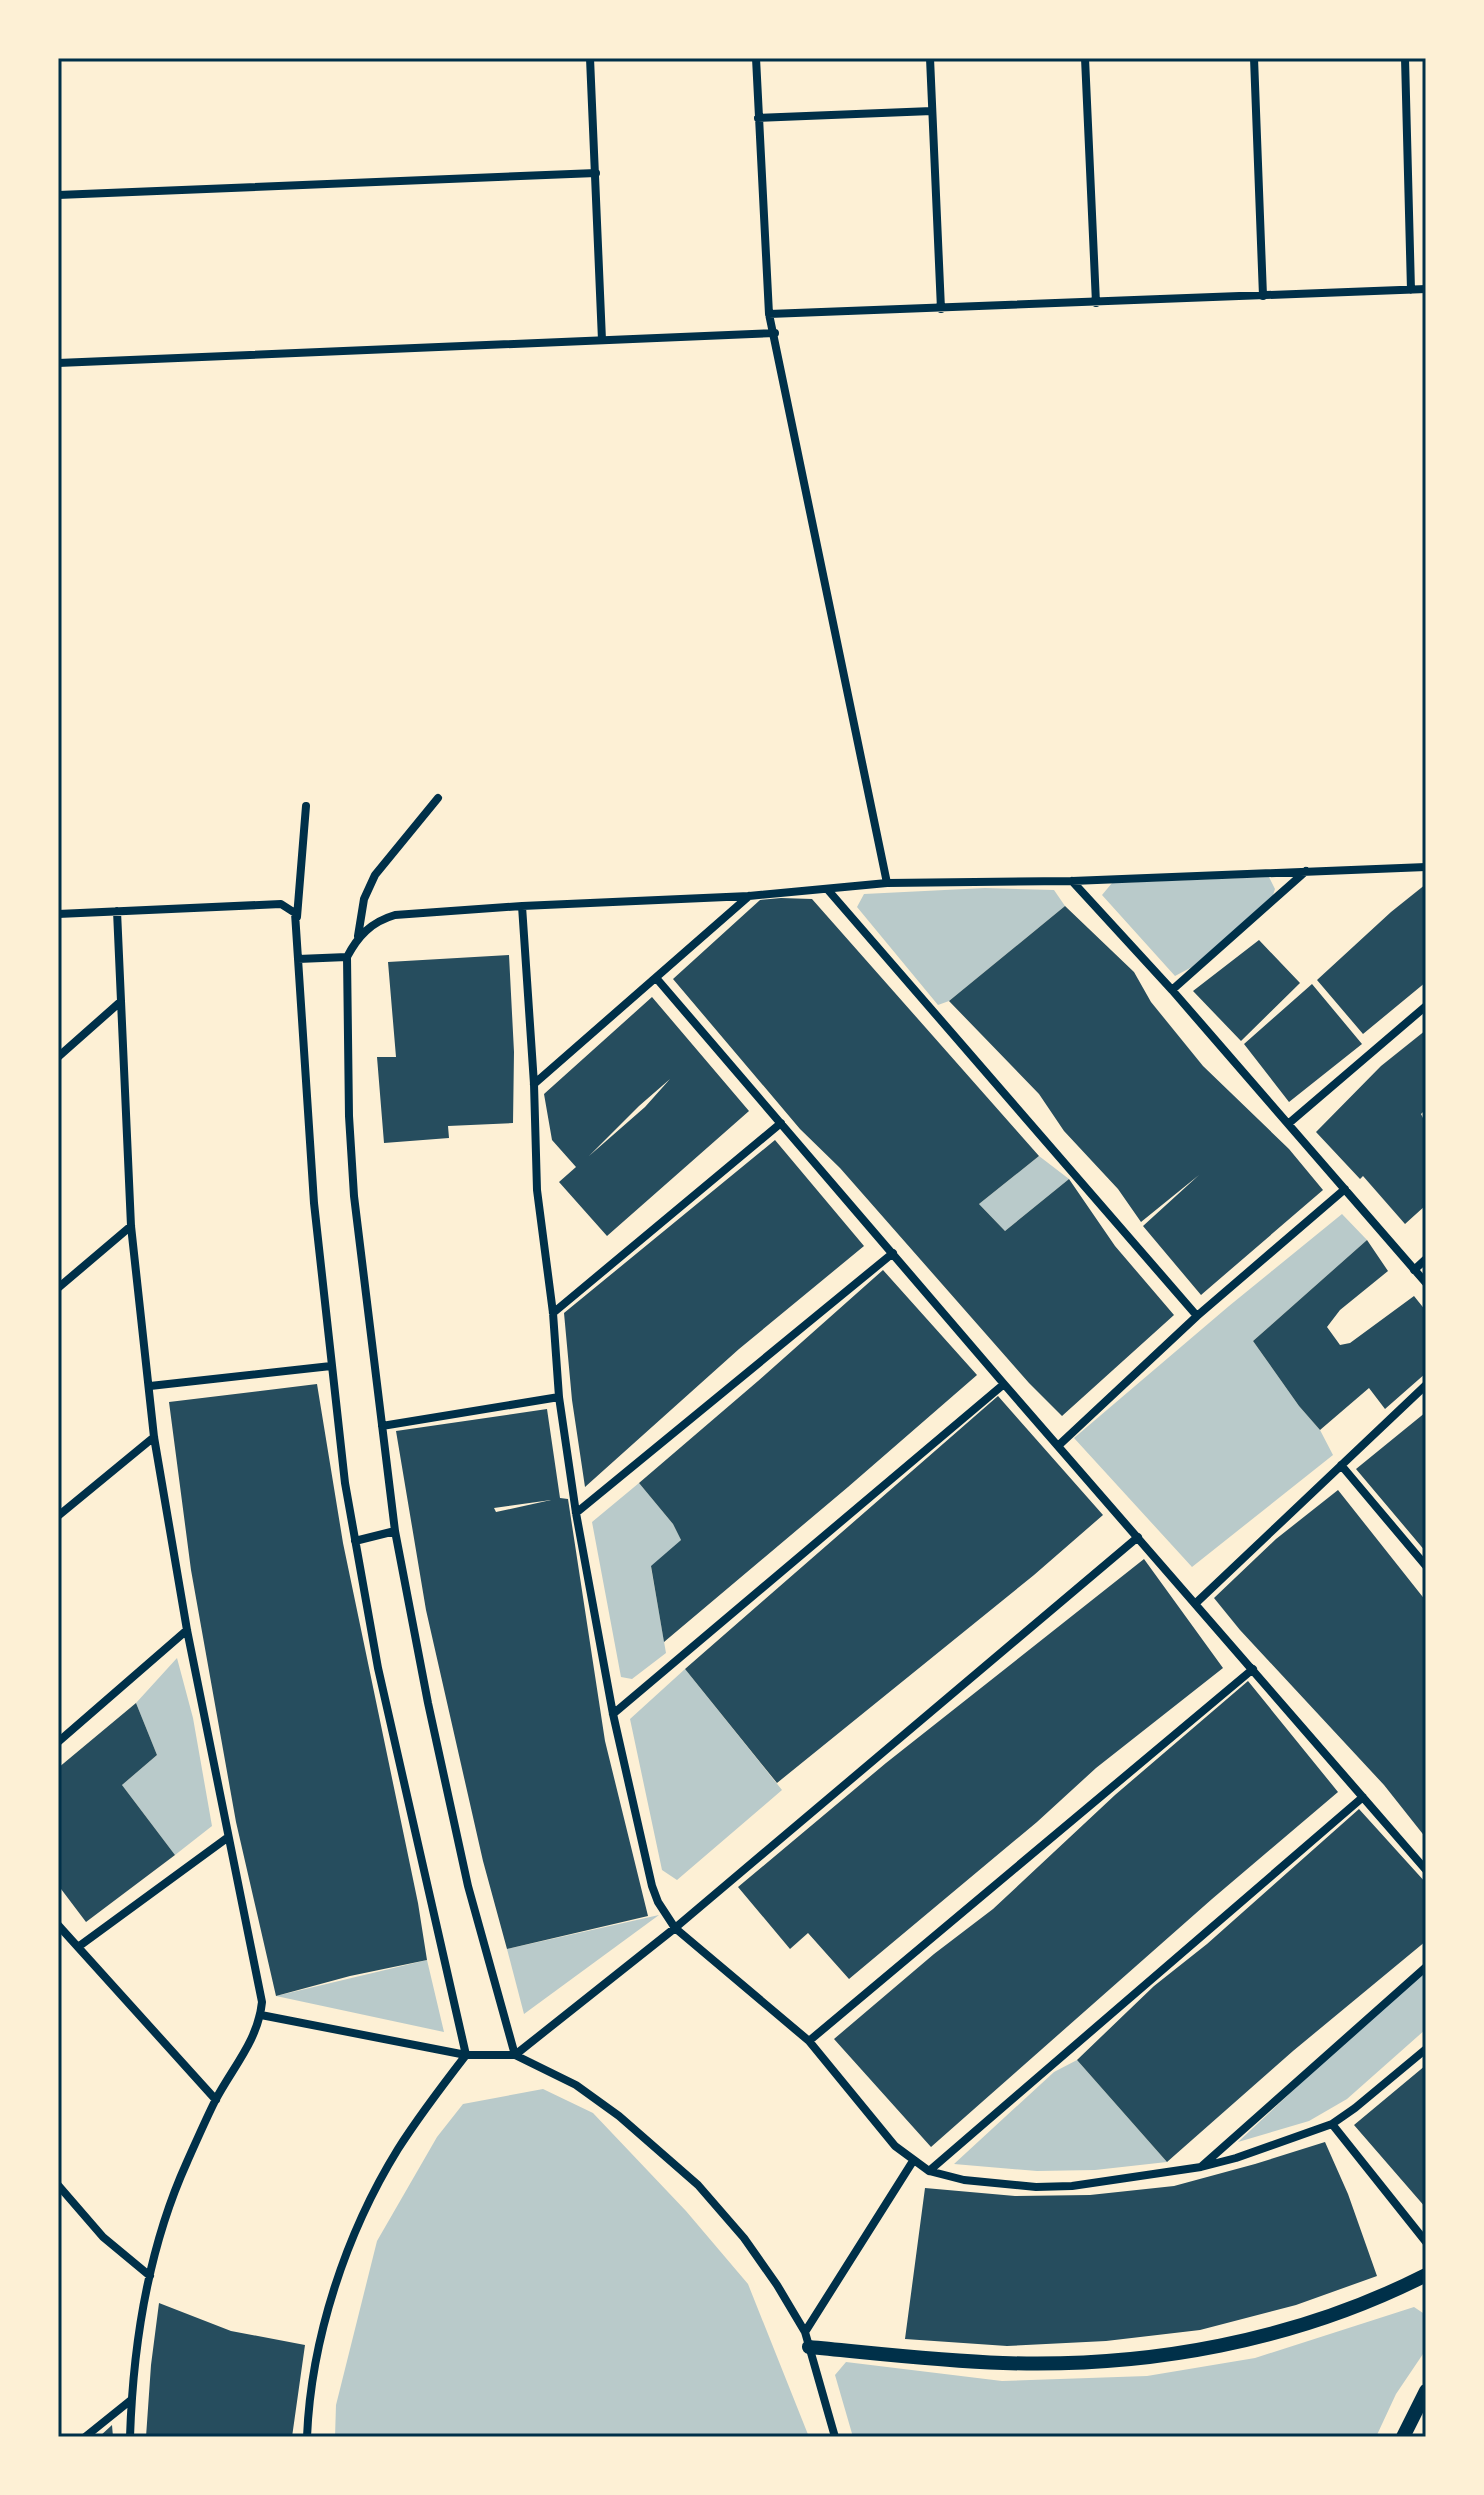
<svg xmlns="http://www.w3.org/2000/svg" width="1484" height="2495" font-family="'DM Sans',sans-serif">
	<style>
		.green { fill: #b9caca }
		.building { fill: #264d5e; fill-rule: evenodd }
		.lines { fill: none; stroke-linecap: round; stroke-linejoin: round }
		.minor { stroke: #003049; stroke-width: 8 }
		.tertiary { stroke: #003049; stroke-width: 14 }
		.neatline { fill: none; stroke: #003049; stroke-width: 3 }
	</style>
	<rect width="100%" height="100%" fill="#fdf0d5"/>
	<!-- green -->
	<path class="green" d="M 1269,877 L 1275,889 L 1272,898 L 1192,967 L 1175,976 L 1102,895 L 1112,883 Z
		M 985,888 L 1054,890 L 1065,906 L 949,1001 L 938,1005 L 857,907 L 864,894 Z
		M 1039,1156 L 1069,1179 L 1005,1231 L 979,1204 Z
		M 1342,1214 L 1367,1240 L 1253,1341 L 1299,1406 L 1320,1430 L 1333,1455 L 1192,1567 L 1074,1438 L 1229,1306 Z
		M 639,1483 L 673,1524 L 681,1540 L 651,1567 L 666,1653 L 632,1679 L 621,1677 L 592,1522 Z
		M 177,1658 L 193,1718 L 212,1826 L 175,1855 L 122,1785 L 157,1755 L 136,1703 Z
		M 685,1669 L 782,1790 L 677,1880 L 662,1870 L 630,1719 Z
		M 659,1915 L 524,2014 L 507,1949 Z
		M 427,1960 L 444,2032 L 276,1996 Z
		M 1426,1966 L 1426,2029 L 1347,2099 L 1309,2121 L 1238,2142 Z
		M 1077,2060 L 1167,2162 L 1095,2170 L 1037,2171 L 954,2164 L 1054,2072 Z
		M 543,2089 L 593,2113 L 686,2211 L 748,2284 L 809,2437 L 335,2437 L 336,2405 L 377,2241 L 437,2137 L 463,2104 Z
		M 1414,2307 L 1426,2315 L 1425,2351 L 1396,2394 L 1376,2437 L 853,2437 L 835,2375 L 846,2362 L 1002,2381 L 1147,2376 L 1255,2358 Z"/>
	<!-- building -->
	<path class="building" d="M 1426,884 L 1426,982 L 1363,1034 L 1317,980 L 1391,912 Z
		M 781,898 L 812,899 L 1039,1156 L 979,1204 L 1005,1231 L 1069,1179 L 1115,1246 L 1174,1315 L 1062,1416 L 1029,1383 L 840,1168 L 800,1129 L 673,979 L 760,900 Z
		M 1065,906 L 1134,972 L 1151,1002 L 1203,1066 L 1289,1149 L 1323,1190 L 1201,1295 L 1143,1226 L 1199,1175 L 1141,1222 L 1118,1189 L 1064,1131 L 1039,1094 L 949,1001 Z
		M 1259,940 L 1300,983 L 1241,1041 L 1193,991 Z
		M 509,955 L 514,1052 L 513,1123 L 448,1126 L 449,1138 L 384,1143 L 377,1057 L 396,1057 L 388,962 Z
		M 1312,984 L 1362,1044 L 1289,1102 L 1244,1044 Z
		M 652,997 L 749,1111 L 607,1236 L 559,1182 L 576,1167 L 552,1140 L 544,1094 ZM 670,1079 L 645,1107 L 589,1156 L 639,1106 Z
		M 1426,1030 L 1426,1109 L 1421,1114 L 1426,1124 L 1426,1205 L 1405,1224 L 1363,1176 L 1360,1179 L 1316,1132 L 1381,1066 Z
		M 775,1140 L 864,1246 L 739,1349 L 585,1487 L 572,1400 L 564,1313 Z
		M 1367,1240 L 1388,1271 L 1340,1310 L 1327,1327 L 1340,1345 L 1350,1343 L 1414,1296 L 1426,1311 L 1426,1373 L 1385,1409 L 1369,1388 L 1320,1430 L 1299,1406 L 1253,1341 Z
		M 883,1270 L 977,1375 L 848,1487 L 664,1642 L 651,1566 L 681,1540 L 673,1524 L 639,1483 L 758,1381 Z
		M 317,1384 L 343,1543 L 418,1903 L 427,1960 L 350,1976 L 276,1996 L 236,1822 L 191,1570 L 169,1402 Z
		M 998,1396 L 1103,1515 L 1034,1575 L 777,1783 L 685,1669 Z
		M 547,1409 L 560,1498 L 568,1499 L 605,1741 L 648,1916 L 507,1949 L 483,1861 L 426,1610 L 396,1431 ZM 551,1500 L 496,1512 L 494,1508 Z
		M 1426,1412 L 1426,1552 L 1356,1469 Z
		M 1338,1490 L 1426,1601 L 1426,1838 L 1384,1785 L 1240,1630 L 1214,1598 L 1276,1539 Z
		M 1144,1559 L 1223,1668 L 1096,1768 L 1037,1822 L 849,1979 L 808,1933 L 790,1949 L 738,1887 L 886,1763 Z
		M 1248,1681 L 1338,1792 L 1212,1899 L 931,2147 L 834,2039 L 934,1954 L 993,1909 L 1115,1795 Z
		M 136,1703 L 157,1755 L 122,1785 L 175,1855 L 86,1922 L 58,1885 L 58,1768 Z
		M 1359,1809 L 1426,1883 L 1426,1941 L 1293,2051 L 1167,2162 L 1077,2060 L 1154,1986 L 1207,1944 Z
		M 1426,2065 L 1426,2208 L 1354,2125 Z
		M 1325,2142 L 1348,2194 L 1377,2276 L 1296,2305 L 1200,2330 L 1106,2341 L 1007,2346 L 905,2339 L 925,2188 L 1015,2196 L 1090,2195 L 1174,2186 L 1255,2164 Z
		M 159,2303 L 231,2331 L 305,2345 L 292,2437 L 146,2437 L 151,2365 Z
		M 112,2425 L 113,2437 L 99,2437 Z"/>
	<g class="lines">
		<!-- minor -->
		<path class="minor" d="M 590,58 L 602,340
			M 756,58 L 769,314 L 887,883
			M 930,58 L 941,309
			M 1085,58 L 1096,303
			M 1254,58 L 1263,296
			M 1405,58 L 1411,290
			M 758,118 L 932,111
			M 58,195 L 596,173
			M 769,314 L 1426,289
			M 58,363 L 775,333
			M 1072,881 L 1172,990 L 1426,1283
			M 828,890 L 1197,1316
			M 522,906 L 534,1084 L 537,1190 L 553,1313 L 559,1397 L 576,1513 L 613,1714 L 652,1886 L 658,1902 L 675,1928 L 809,2041 L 895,2146 L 929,2171 L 964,2180 L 1036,2187 L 1072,2186 L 1201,2167 L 1236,2158 L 1332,2124 L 1355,2108 L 1426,2049
			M 117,911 L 131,1226 L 154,1437 L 187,1630 L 262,2002 C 258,2041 232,2068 215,2101 C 205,2121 196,2142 187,2162 C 149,2246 133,2345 130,2437
			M 58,914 L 281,904 L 295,913 L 314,1203 L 345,1483 L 378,1668 L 466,2055
			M 297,917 L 306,806
			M 358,936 L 364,899 L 375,875 L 438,798
			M 298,959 L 347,957
			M 657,979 L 1004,1384 L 1426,1870
			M 1172,990 L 1306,871
			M 58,1057 L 119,1003
			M 534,1084 L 749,896
			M 1288,1124 L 1426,1006
			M 1414,1270 L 1426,1259
			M 58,1288 L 131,1226
			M 553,1313 L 781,1123
			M 150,1386 L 331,1366
			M 382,1426 L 559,1397
			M 1059,1445 L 1197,1316 L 1345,1189
			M 1341,1465 L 1426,1566
			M 576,1513 L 893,1253
			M 58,1516 L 154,1437
			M 355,1541 L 395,1531
			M 1196,1603 L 1426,1385
			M 613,1714 L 1004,1384
			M 58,1742 L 187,1630
			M 58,1925 L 216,2100
			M 78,1947 L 227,1838
			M 261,2015 L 466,2055 L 515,2055 L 576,2085 L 619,2116 L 698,2185 L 744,2238 L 777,2285 L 805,2332 L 835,2437
			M 809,2041 L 1253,1669
			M 515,2055 L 468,1886 L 428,1703 L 395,1531 L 354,1196 L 349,1116 L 347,957 C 358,936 371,922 395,915 L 522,906 L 749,896 L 887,883 L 1072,881 L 1426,867
			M 515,2055 L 675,1928 L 1138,1537
			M 1332,2124 L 1426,2242
			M 1202,2166 L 1426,1967
			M 929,2171 L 1363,1797
			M 58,2185 L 103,2237 L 150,2276
			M 805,2332 L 913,2161
			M 85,2437 L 131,2400
			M 307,2437 C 311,2339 346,2233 398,2149 C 419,2116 442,2086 466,2055"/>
		<!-- tertiary -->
		<path class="tertiary" d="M 809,2347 C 873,2353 938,2361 1003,2363 C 1148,2368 1296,2341 1426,2275
			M 1403,2437 L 1426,2391"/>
	</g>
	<!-- border -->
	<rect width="1484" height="2495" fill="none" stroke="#fdf0d5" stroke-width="120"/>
	<rect x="60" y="60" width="1364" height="2375" class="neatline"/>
</svg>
